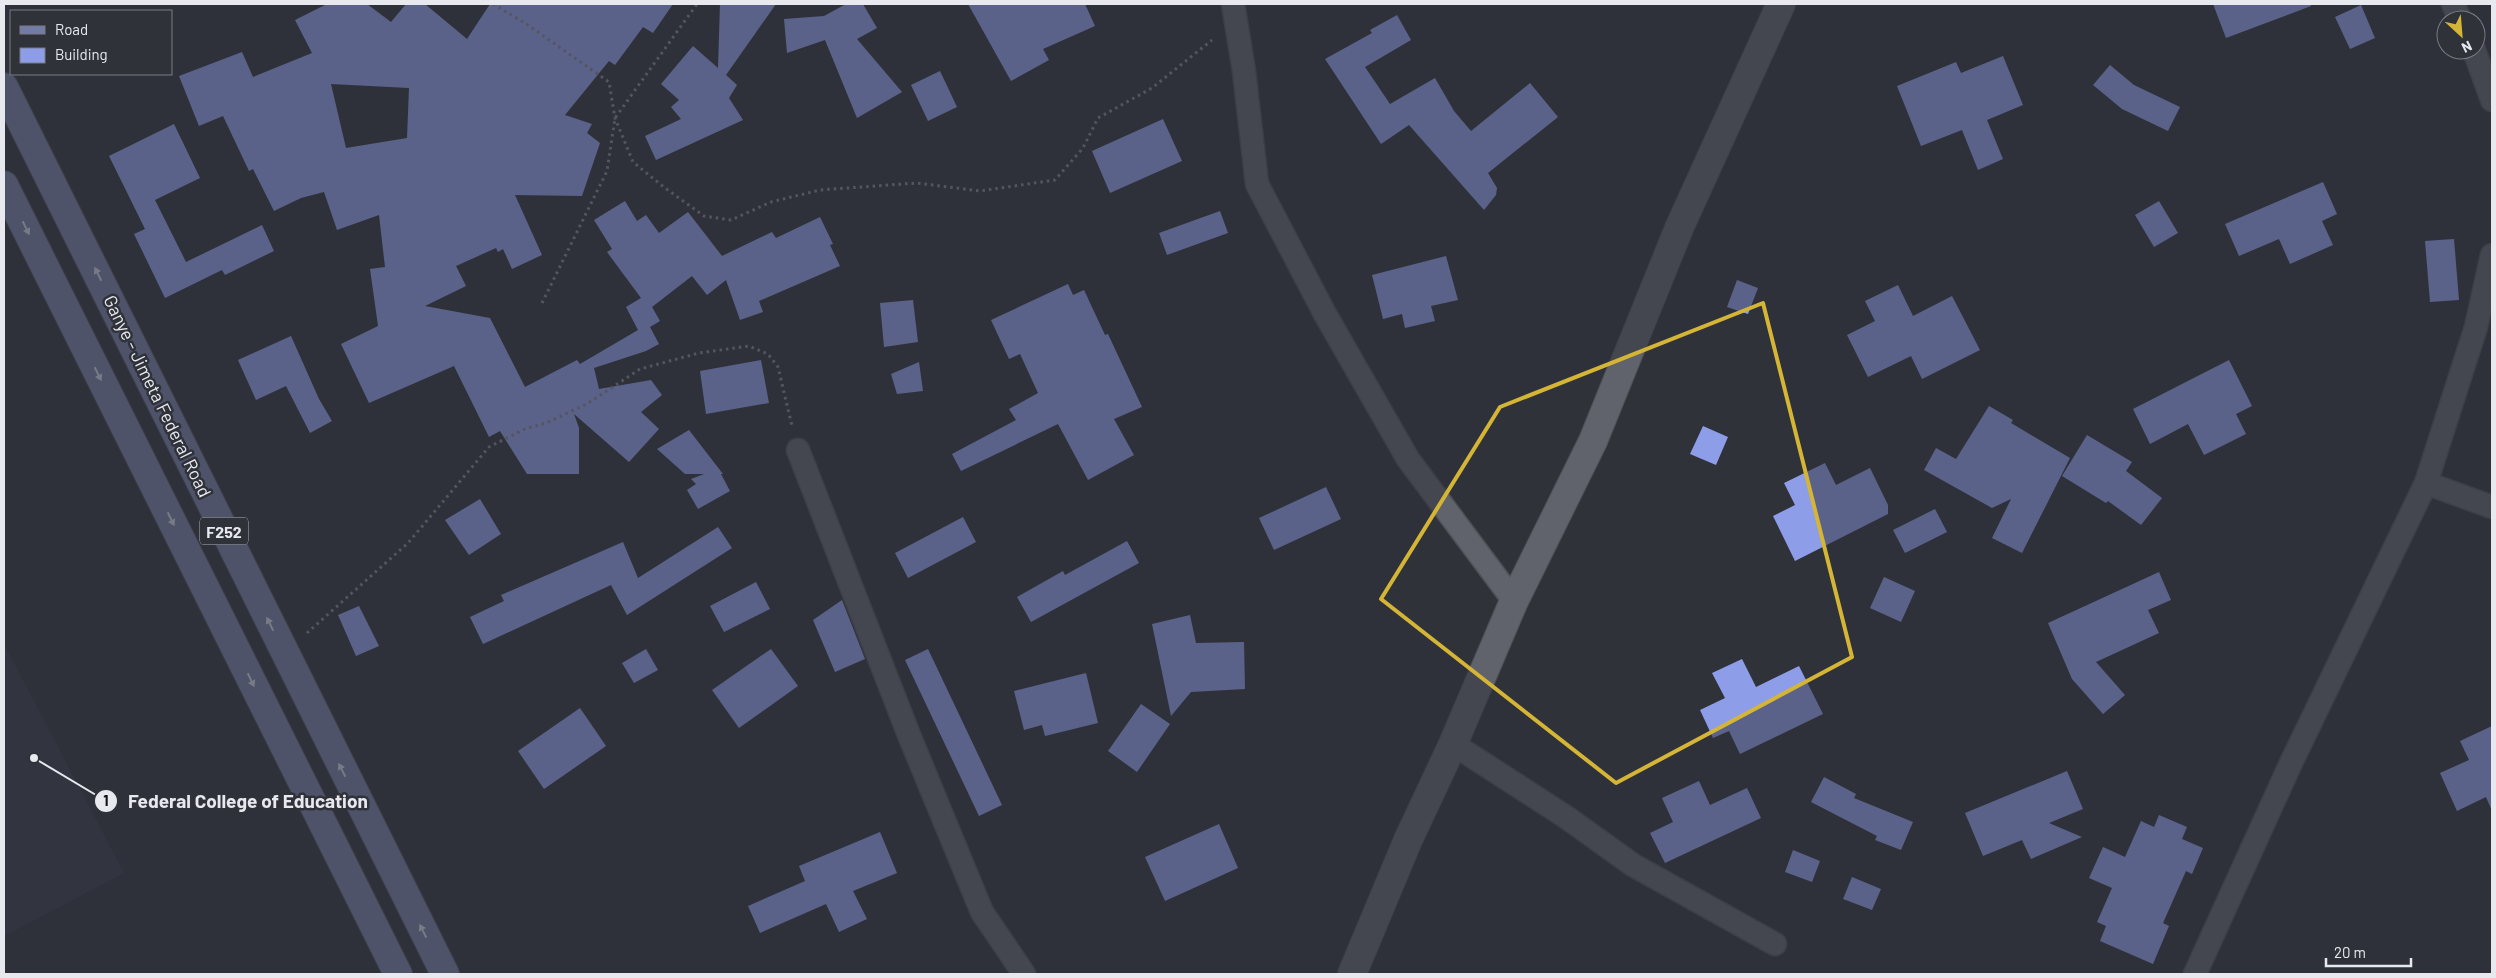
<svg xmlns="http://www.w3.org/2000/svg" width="2496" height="978" font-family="Barlow,sans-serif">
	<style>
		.built { fill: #353947 }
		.building { fill: #8e9de8; fill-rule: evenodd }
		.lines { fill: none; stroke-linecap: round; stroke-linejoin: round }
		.street-casing { stroke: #4e5057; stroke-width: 25 }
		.secondary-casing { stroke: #4e5057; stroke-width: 30 }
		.primary-casing { stroke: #4e5057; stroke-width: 30 }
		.path { stroke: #818289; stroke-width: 3; stroke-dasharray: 2.5 4; stroke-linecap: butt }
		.street { stroke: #60636c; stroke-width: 22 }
		.secondary { stroke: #60636c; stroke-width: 28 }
		.primary { stroke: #737ca5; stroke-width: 28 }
		.oneway { fill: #d1d3e0 }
		.marked { fill: none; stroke: #d5b535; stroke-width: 4; stroke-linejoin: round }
		.labels { text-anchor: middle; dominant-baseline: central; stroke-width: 5; stroke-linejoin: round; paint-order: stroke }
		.shield { fill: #30323a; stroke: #b1b2b9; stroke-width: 1 }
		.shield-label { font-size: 16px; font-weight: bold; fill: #e8e9ef }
		.street-label { font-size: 18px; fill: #e8e9ef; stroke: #30323a }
		.leader { fill: none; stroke: #e8e9ef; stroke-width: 2 }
		.callout-dot { fill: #e8e9ef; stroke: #30323a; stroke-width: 2 }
		.mark-label { font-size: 15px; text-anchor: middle; font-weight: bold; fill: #111 }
		.callout-label { font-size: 19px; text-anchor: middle; font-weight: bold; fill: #e8e9ef; stroke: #30323a; stroke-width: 5; stroke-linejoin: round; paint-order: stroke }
	</style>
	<rect width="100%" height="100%" fill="#30323a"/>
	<!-- built -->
	<path class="built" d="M 4,644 L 124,873 L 4,936 Z"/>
	<!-- building -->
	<path class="building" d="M 327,4 L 367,4 L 391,22 L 406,4 L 425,4 L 467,39 L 490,4 L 673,4 L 653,33 L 643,27 L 615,65 L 609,61 L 565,115 L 592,124 L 587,133 L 600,143 L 582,196 L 515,195 L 542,255 L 512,269 L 503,249 L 498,252 L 496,248 L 456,266 L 466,286 L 425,306 L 490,318 L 525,387 L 577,360 L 580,364 L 638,330 L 626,307 L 641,298 L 607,252 L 612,249 L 594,220 L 625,201 L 637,221 L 646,215 L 659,233 L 688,212 L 722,256 L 772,232 L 776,238 L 820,217 L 833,244 L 830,245 L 840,266 L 759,301 L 763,312 L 740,320 L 726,280 L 707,295 L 692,276 L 652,307 L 660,321 L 650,327 L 659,344 L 646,351 L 594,368 L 599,389 L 651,380 L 662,395 L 641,412 L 659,429 L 629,462 L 574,414 L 579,428 L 579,474 L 527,474 L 500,431 L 489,437 L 454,366 L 369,403 L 341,344 L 378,326 L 370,269 L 385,267 L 379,215 L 337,230 L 324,192 L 301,198 L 274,211 L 253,169 L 249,171 L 223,116 L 199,126 L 179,76 L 242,52 L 253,77 L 312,53 L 295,20 ZM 331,84 L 409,88 L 407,138 L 346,148 Z
		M 720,4 L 776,4 L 726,75 L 737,85 L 729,98 L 743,120 L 656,160 L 645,136 L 681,119 L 671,107 L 679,100 L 661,84 L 693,46 L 718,68 Z
		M 846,4 L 863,4 L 877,28 L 857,39 L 902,92 L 857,118 L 825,40 L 787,53 L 784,19 L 824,16 Z
		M 968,4 L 1085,4 L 1095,26 L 1043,49 L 1049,60 L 1011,81 Z
		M 2213,4 L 2311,4 L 2311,6 L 2226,38 Z
		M 2361,5 L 2375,38 L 2350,49 L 2335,17 Z
		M 1397,15 L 1411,40 L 1365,67 L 1390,104 L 1435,78 L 1454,111 L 1471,131 L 1530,83 L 1558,117 L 1488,173 L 1497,188 L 1496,195 L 1484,210 L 1409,125 L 1381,144 L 1325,59 L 1372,33 L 1370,30 Z
		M 2003,56 L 2023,105 L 1987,120 L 2003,159 L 1978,170 L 1962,130 L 1921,146 L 1897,86 L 1956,62 L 1961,73 Z
		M 2110,65 L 2134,85 L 2180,107 L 2168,131 L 2122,109 L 2093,85 Z
		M 940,71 L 957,107 L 928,121 L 911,85 Z
		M 1163,119 L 1182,161 L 1110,193 L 1092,151 Z
		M 174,124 L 200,178 L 155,200 L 186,262 L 262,225 L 274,251 L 225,275 L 222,270 L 165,298 L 134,234 L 145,229 L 109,156 Z
		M 2323,182 L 2337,214 L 2322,221 L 2333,245 L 2290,264 L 2279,239 L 2239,256 L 2225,224 Z
		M 2159,201 L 2178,233 L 2154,247 L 2135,215 Z
		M 1220,211 L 1228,233 L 1167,255 L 1159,233 Z
		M 2454,239 L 2459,300 L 2430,302 L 2425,241 Z
		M 1446,256 L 1458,300 L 1431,306 L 1435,321 L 1405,328 L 1402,314 L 1383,319 L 1372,275 Z
		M 1737,280 L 1758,288 L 1748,314 L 1727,307 Z
		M 1068,284 L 1073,295 L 1084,290 L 1105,335 L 1108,334 L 1142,407 L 1114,419 L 1134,455 L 1088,480 L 1058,424 L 961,471 L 952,454 L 1016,420 L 1009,409 L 1038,393 L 1020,354 L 1009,359 L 991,320 Z
		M 1898,285 L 1913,316 L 1952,296 L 1980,350 L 1922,379 L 1911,356 L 1868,377 L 1847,335 L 1875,321 L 1865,301 Z
		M 913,300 L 918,342 L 884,347 L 880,303 Z
		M 291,336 L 319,399 L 332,421 L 310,433 L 286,386 L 256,400 L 238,360 Z
		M 761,360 L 769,403 L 706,414 L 700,371 Z
		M 2229,360 L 2252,406 L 2236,414 L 2246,434 L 2204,455 L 2188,424 L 2150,444 L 2133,409 Z
		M 919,362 L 923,391 L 897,394 L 891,374 Z
		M 1989,406 L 2013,420 L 2011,423 L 2070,458 L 2022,553 L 1992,538 L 2011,499 L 1992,508 L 1924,470 L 1936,448 L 1956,459 Z
		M 1703,426 L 1728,437 L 1716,465 L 1690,454 Z
		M 689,430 L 723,474 L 721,474 L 730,491 L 698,509 L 687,490 L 696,484 L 691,479 L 704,474 L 685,474 L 657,449 Z
		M 2087,435 L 2132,462 L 2126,471 L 2162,498 L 2141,525 L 2108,501 L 2106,503 L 2062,476 Z
		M 1825,463 L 1836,485 L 1870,468 L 1888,505 L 1888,514 L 1795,561 L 1773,516 L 1795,505 L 1784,483 Z
		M 1326,487 L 1341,519 L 1274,550 L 1259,518 Z
		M 480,499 L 501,534 L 469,555 L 445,520 Z
		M 1935,509 L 1947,532 L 1905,553 L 1893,530 Z
		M 963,517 L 976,542 L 908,578 L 895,553 Z
		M 718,527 L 732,548 L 627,615 L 611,585 L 483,644 L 470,617 L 504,601 L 501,595 L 623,542 L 638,578 Z
		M 1127,541 L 1139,563 L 1031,622 L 1017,597 L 1063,571 L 1065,575 Z
		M 2159,572 L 2171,600 L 2148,610 L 2159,633 L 2096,662 L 2125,695 L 2103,714 L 2072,679 L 2048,623 Z
		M 1884,577 L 1915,591 L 1901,622 L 1870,608 Z
		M 756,582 L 770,609 L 724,632 L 710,606 Z
		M 842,600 L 865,659 L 835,672 L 813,620 Z
		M 359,606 L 379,646 L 356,656 L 338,615 Z
		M 1190,615 L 1196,643 L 1244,642 L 1245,689 L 1191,692 L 1171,716 L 1152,624 Z
		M 646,649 L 658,670 L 634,683 L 622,663 Z
		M 771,649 L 798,686 L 739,728 L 712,690 Z
		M 928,649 L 1002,805 L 979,816 L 905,660 Z
		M 1742,659 L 1756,687 L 1799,666 L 1823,714 L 1740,754 L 1729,731 L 1713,738 L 1700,710 L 1725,698 L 1712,673 Z
		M 1086,673 L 1098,723 L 1045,736 L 1042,725 L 1024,730 L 1014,691 Z
		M 1141,704 L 1170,724 L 1137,772 L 1108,751 Z
		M 580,708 L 606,746 L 544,789 L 518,751 Z
		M 2492,726 L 2492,811 L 2486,797 L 2457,811 L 2440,773 L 2469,760 L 2460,741 Z
		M 2067,771 L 2083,809 L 2049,823 L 2082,837 L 2031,859 L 2022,840 L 1983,856 L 1965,813 Z
		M 1824,777 L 1856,794 L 1854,798 L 1913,822 L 1901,850 L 1875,840 L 1877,836 L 1811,802 Z
		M 1699,781 L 1710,805 L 1747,788 L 1761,818 L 1665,863 L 1650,833 L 1673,822 L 1662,798 Z
		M 2159,815 L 2187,827 L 2182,839 L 2203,848 L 2192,874 L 2186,871 L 2163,923 L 2169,926 L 2153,964 L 2100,941 L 2106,926 L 2097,922 L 2112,888 L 2089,878 L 2103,847 L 2125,857 L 2141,821 L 2154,827 Z
		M 1219,824 L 1238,868 L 1165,901 L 1145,857 Z
		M 880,832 L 897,873 L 853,891 L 867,919 L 839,932 L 826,904 L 760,933 L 748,906 L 805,881 L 799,866 Z
		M 1793,850 L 1820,861 L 1812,882 L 1785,872 Z
		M 1852,877 L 1881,889 L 1872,910 L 1843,899 Z"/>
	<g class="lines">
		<!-- street casing -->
		<g class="street-casing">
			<path id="street" d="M 1233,4 L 1244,71 L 1257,184 L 1325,314 L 1408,459 L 1514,601
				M 2453,4 L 2460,20
				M 2474,50 L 2492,100
				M 798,450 L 909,735 L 982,912 L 1024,974
				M 2426,483 L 2492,507
				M 1453,744 L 1566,817 L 1633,865 L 1775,944
				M 2195,974 L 2290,765 L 2426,483 L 2476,327 L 2492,255"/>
		</g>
		<!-- secondary casing -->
		<g class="secondary-casing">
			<path id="secondary" d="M 1352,974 L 1408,840 L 1453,744 L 1514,601 L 1593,441 L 1680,226 L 1781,4"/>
		</g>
		<!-- primary casing -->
		<g class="primary-casing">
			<path id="primary" d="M 4,87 L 445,974
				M 4,185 L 398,974"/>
		</g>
		<!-- path -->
		<path class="path" d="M 493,4 L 528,25 L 609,82 L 615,118 L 633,162 L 665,188 L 704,216 L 731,220 L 771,202 L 820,190 L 917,183 L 980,191 L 1055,180 L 1083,148 L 1098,118 L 1152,88 L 1212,40
			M 542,303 L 607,171 L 615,118 L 697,4
			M 307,633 L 408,543 L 489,447 L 525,429 L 546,423 L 587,404 L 640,369 L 699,353 L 749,346 L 768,354 L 778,367 L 792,426"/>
		<!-- street -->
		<use href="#street" class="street"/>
		<!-- secondary -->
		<use href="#secondary" class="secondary"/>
		<!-- primary -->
		<use href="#primary" class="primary"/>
	</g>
	<!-- one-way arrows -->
	<defs><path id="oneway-solid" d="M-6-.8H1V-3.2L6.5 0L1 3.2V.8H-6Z" transform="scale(1.25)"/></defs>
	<g class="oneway">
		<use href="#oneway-solid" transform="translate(26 228) rotate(63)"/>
		<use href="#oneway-solid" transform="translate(98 274) rotate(-116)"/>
		<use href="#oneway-solid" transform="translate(98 374) rotate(64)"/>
		<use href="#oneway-solid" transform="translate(171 519) rotate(64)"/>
		<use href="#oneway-solid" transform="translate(270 624) rotate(-116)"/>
		<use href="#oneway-solid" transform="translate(251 680) rotate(64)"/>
		<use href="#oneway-solid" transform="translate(342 770) rotate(-117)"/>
		<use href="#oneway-solid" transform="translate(423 931) rotate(-117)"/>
	</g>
	<!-- marked area -->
	<path d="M0 0H2496V978H0ZM 1763,303 L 1852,657 L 1616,783 L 1381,599 L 1500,407 Z" fill="#30323a" fill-opacity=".55" fill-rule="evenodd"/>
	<path class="marked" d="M 1763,303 L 1852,657 L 1616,783 L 1381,599 L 1500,407 Z"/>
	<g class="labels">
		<!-- shield labels -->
		<rect class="shield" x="200" y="517.5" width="48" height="27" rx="4"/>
		<g class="shield-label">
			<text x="224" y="531">F252</text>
		</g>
		<!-- street labels -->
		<g class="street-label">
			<text transform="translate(158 396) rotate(64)">Ganye - Jimeta Federal Road</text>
		</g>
	</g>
	<!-- callouts -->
	<path class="leader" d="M34 758L106 801"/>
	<g class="callout-dot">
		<circle cx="34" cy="758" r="5"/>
		<circle cx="106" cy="801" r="12"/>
	</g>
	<g class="mark-label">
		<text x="106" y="806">1</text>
	</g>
	<g class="callout-label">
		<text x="248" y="808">Federal College of Education</text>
	</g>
	<!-- border -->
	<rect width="2496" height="978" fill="none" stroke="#e8e9ef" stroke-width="10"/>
	<!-- legend -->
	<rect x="10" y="10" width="162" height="65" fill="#30323a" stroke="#7a7b82"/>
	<rect x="20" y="26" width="25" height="8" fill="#737ca5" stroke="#7a7b82"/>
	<text x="55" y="35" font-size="15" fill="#e8e9ef">Road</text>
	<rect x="20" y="48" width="25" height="15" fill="#8e9de8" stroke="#7a7b82"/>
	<text x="55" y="60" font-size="15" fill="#e8e9ef">Building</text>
	<!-- north arrow -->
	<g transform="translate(2461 35) rotate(154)"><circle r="24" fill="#30323a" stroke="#7a7b82"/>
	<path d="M0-4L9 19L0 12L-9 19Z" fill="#d5b535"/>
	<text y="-8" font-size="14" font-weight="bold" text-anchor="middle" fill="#e8e9ef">N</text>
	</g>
	<!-- scale -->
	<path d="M2326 958v8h85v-8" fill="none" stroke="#e8e9ef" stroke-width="2.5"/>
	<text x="2334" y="958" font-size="15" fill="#e8e9ef" stroke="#30323a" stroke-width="4" paint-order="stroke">20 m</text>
</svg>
